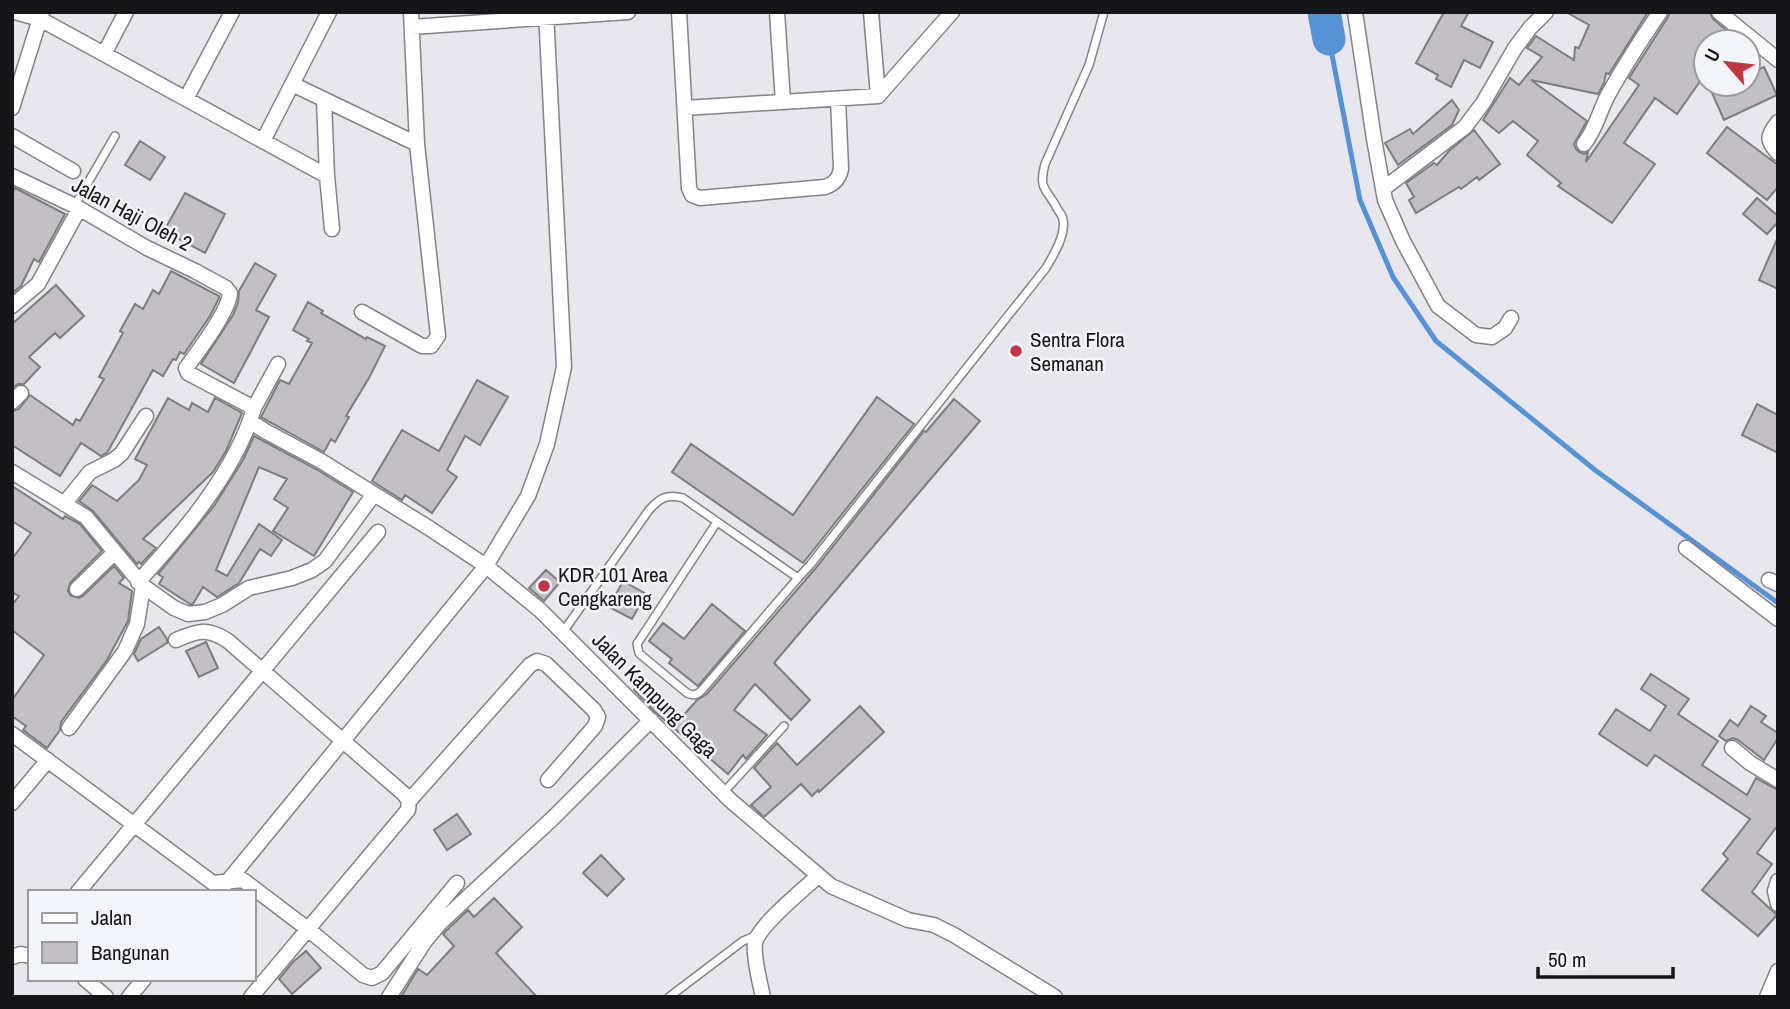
<svg xmlns="http://www.w3.org/2000/svg" width="1790" height="1009" font-family="'Archivo Narrow',sans-serif">
	<style>
		.lines { fill: none; stroke-linecap: round; stroke-linejoin: round }
		.stream { stroke: #5692d4; stroke-width: 5 }
		.river { stroke: #5692d4; stroke-width: 33 }
		.building { fill: #c2bfc5; stroke: #7e7c81; stroke-width: 2 }
		.lane-casing { stroke: #838288; stroke-width: 10 }
		.street-casing { stroke: #838288; stroke-width: 17 }
		.lane { stroke: #fff; stroke-width: 7 }
		.street { stroke: #fff; stroke-width: 14 }
		.poi-dot { fill: #c43443; stroke: #f4f4fb; stroke-width: 2.5 }
		.labels { text-anchor: middle; dominant-baseline: central; stroke-width: 5; stroke-linejoin: round; paint-order: stroke }
		.street-label { font-size: 21px; fill: #161618; stroke: #f4f4fb }
		.poi-label { font-size: 21px; fill: #161618; stroke: #f4f4fb; text-anchor: start }
	</style>
	<rect width="100%" height="100%" fill="#e7e7ed"/>
	<g class="lines">
		<!-- stream -->
		<path class="stream" d="M 1329,39 L 1360,200 L 1393,277 L 1436,341 L 1595,470 L 1778,603"/>
		<!-- river -->
		<path class="river" d="M 1324,12 L 1329,39"/>
	</g>
	<!-- building -->
	<path class="building" d="M 1444,12 L 1469,12 L 1461,26 L 1493,42 L 1480,68 L 1464,60 L 1451,87 L 1436,79 L 1438,75 L 1416,63 Z
		M 1566,12 L 1648,12 L 1609,74 L 1606,73 L 1604,83 L 1598,94 L 1531,80 L 1587,121 L 1574,144 L 1576,149 L 1579,152 L 1584,154 L 1588,152 L 1586,162 L 1639,85 L 1629,78 L 1668,17 L 1670,12 L 1710,12 L 1713,19 L 1733,36 L 1729,42 L 1706,42 L 1706,73 L 1677,114 L 1655,98 L 1624,143 L 1655,164 L 1612,223 L 1558,186 L 1561,183 L 1527,155 L 1538,141 L 1513,121 L 1499,133 L 1483,120 L 1510,78 L 1519,85 L 1542,57 L 1527,48 L 1536,36 L 1574,60 L 1575,47 L 1579,48 L 1589,25 Z
		M 1764,67 L 1777,95 L 1724,120 L 1708,84 L 1748,84 L 1748,74 Z
		M 1452,100 L 1459,110 L 1452,125 L 1398,165 L 1385,143 L 1410,129 L 1413,134 Z
		M 1727,127 L 1778,165 L 1778,187 L 1767,200 L 1707,153 Z
		M 1474,130 L 1500,164 L 1479,180 L 1477,177 L 1461,189 L 1459,187 L 1416,213 L 1409,200 L 1414,197 L 1406,183 L 1434,163 L 1437,165 L 1449,151 Z
		M 140,141 L 165,157 L 150,180 L 125,165 Z
		M 15,188 L 65,214 L 39,262 L 34,259 L 21,286 L 12,293 L 12,193 Z
		M 185,193 L 225,214 L 205,253 L 164,231 Z
		M 1757,198 L 1778,216 L 1778,222 L 1767,234 L 1743,214 Z
		M 1778,237 L 1778,289 L 1759,280 Z
		M 255,263 L 276,275 L 256,310 L 269,317 L 234,383 L 201,364 L 233,315 L 238,303 L 239,291 Z
		M 171,271 L 219,296 L 219,298 L 210,316 L 184,354 L 180,352 L 176,360 L 173,359 L 163,376 L 153,370 L 107,453 L 101,456 L 81,443 L 60,476 L 12,445 L 12,411 L 19,409 L 30,395 L 73,425 L 76,419 L 80,421 L 104,379 L 99,377 L 123,333 L 120,331 L 135,304 L 143,309 L 153,290 L 159,294 Z
		M 56,285 L 84,316 L 60,338 L 55,333 L 29,357 L 40,367 L 24,384 L 18,384 L 12,388 L 12,324 Z
		M 308,302 L 323,311 L 321,313 L 366,339 L 367,337 L 385,346 L 369,378 L 346,416 L 349,417 L 335,442 L 331,439 L 324,452 L 261,417 L 280,380 L 289,384 L 312,343 L 307,341 L 309,339 L 293,330 Z
		M 477,380 L 508,397 L 480,445 L 465,436 L 447,470 L 457,477 L 432,513 L 405,495 L 402,500 L 372,481 L 402,430 L 439,451 Z
		M 877,397 L 914,424 L 803,563 L 672,472 L 691,444 L 793,515 Z
		M 168,398 L 189,410 L 192,403 L 208,412 L 215,398 L 242,413 L 226,451 L 213,472 L 143,539 L 156,548 L 141,564 L 139,562 L 137,564 L 93,511 L 79,501 L 92,485 L 117,501 L 139,480 L 147,465 L 135,459 Z
		M 954,399 L 980,421 L 774,663 L 810,700 L 791,720 L 755,684 L 734,710 L 767,735 L 746,759 L 743,755 L 728,774 L 655,712 L 634,690 L 642,679 L 657,691 L 682,717 L 697,700 L 707,694 L 815,569 L 924,431 L 926,432 Z
		M 1757,404 L 1778,415 L 1778,453 L 1742,435 Z
		M 254,436 L 316,469 L 353,492 L 314,556 L 273,531 L 288,508 L 274,499 L 287,479 L 259,467 L 216,570 L 227,576 L 259,524 L 282,540 L 271,556 L 260,549 L 239,583 L 217,597 L 203,587 L 193,604 L 190,604 L 159,584 L 163,577 L 158,574 L 214,506 L 243,460 Z
		M 12,486 L 63,519 L 65,516 L 80,524 L 102,551 L 70,583 L 68,591 L 71,596 L 79,598 L 83,596 L 114,566 L 124,578 L 119,583 L 132,591 L 128,621 L 107,660 L 61,722 L 60,730 L 47,748 L 23,730 L 26,726 L 12,716 L 12,700 L 44,655 L 12,630 L 12,605 L 19,596 L 12,592 L 12,559 L 31,533 L 12,521 Z
		M 546,570 L 560,582 L 544,601 L 529,588 Z
		M 623,581 L 646,594 L 632,619 L 609,607 Z
		M 712,604 L 745,631 L 698,686 L 669,663 L 672,659 L 649,641 L 663,623 L 684,639 Z
		M 159,627 L 167,639 L 167,643 L 138,661 L 134,654 L 141,639 Z
		M 206,642 L 218,668 L 199,677 L 186,651 Z
		M 1651,674 L 1689,699 L 1678,714 L 1718,741 L 1702,765 L 1747,795 L 1756,778 L 1778,790 L 1778,825 L 1757,853 L 1772,864 L 1752,892 L 1777,915 L 1758,936 L 1702,890 L 1728,859 L 1723,854 L 1750,819 L 1655,755 L 1647,766 L 1599,734 L 1616,709 L 1650,731 L 1666,706 L 1641,689 Z
		M 860,706 L 884,732 L 819,792 L 818,790 L 812,796 L 801,784 L 764,817 L 751,805 L 771,787 L 754,768 L 777,743 L 797,765 Z
		M 1751,706 L 1766,716 L 1761,722 L 1778,733 L 1778,738 L 1764,760 L 1738,740 L 1733,738 L 1726,741 L 1719,736 L 1730,720 L 1738,726 Z
		M 457,814 L 471,834 L 447,850 L 434,830 Z
		M 601,855 L 624,879 L 607,896 L 583,873 Z
		M 494,898 L 522,927 L 496,953 L 537,997 L 401,997 L 418,969 L 427,975 L 454,946 L 443,934 L 448,929 L 468,910 L 474,917 Z
		M 306,951 L 321,968 L 292,994 L 279,979 L 293,962 Z"/>
	<g class="lines">
		<!-- lane casing -->
		<g class="lane-casing">
			<path id="lane" d="M 75,205 L 115,136
				M 717,522 L 637,644 L 639,653 L 641,655 L 687,693 C 694,696 697,695 702,690 L 798,578
				M 563,632 L 649,510 C 660,498 666,494 683,498 L 798,578 L 810,565 L 1046,268 C 1053,256 1066,235 1063,220 C 1063,216 1060,213 1058,210 C 1047,188 1038,191 1045,164 L 1089,65 L 1104,12
				M 723,793 L 784,726
				M 669,997 L 743,941 L 757,935"/>
		</g>
		<!-- street casing -->
		<g class="street-casing">
			<path id="street" d="M 15,12 L 40,19 L 327,176
				M 679,12 L 689,188 L 692,195 L 700,198 L 825,187 C 834,184 839,179 841,169 L 838,99
				M 777,12 L 783,102
				M 871,12 L 878,96
				M 1355,12 L 1374,139 L 1385,200 L 1403,241 L 1438,306 L 1476,335 L 1492,337 L 1505,328 L 1511,318
				M 1719,12 L 1778,60
				M 412,27 L 628,12
				M 104,54 L 126,12
				M 292,84 L 417,144
				M 186,99 L 232,12
				M 324,100 L 327,176 L 332,229
				M 12,108 L 42,12
				M 685,108 L 878,96 L 952,12
				M 1778,122 C 1767,136 1766,140 1778,153
				M 12,136 L 73,171
				M 263,141 L 329,12
				M 1584,144 C 1596,129 1599,112 1608,95 C 1624,66 1641,40 1660,12
				M 12,176 L 75,206 L 147,248 L 195,271 L 226,288 L 230,293 C 229,311 198,352 186,368 L 188,373 L 254,408 C 236,471 182,534 138,582
				M 1383,189 L 1465,127 L 1483,103 L 1515,48 L 1530,28 L 1546,12
				M 12,306 L 38,284 L 79,209
				M 362,312 L 422,346 L 431,346 L 438,336 L 417,144 L 411,12
				M 12,402 L 21,393
				M 254,408 L 278,364
				M 251,422 L 265,431 L 321,461 L 374,494
				M 12,472 L 86,517 L 143,586 L 174,608 L 188,614 L 205,612 L 222,605 L 249,588 L 292,578 L 312,570 L 325,561 L 374,494 L 429,528 L 486,566 L 540,610 L 730,800 L 831,886 L 908,920 L 934,925 L 954,935 L 1055,997
				M 64,504 L 90,472 L 114,460 L 122,453 L 146,416
				M 1686,548 L 1778,619
				M 1769,580 L 1778,584
				M 77,589 L 115,552
				M 176,640 C 197,631 207,627 228,641 L 404,794 L 409,801 L 408,810 L 251,997
				M 69,728 L 125,651 L 137,624 L 143,586
				M 12,734 L 213,883 L 243,880 L 309,930 L 363,975 L 372,978 L 382,973 L 457,883
				M 1732,748 L 1750,763 L 1778,780
				M 409,801 L 530,665 L 537,661 L 546,664 L 594,710 L 598,717 L 595,726 L 548,780
				M 12,803 L 48,760
				M 1778,881 L 1775,891 L 1778,904
				M 78,892 L 378,532
				M 219,892 L 486,566 L 528,496 L 547,444 L 564,367 L 546,12
				M 12,957 L 21,954 L 30,956
				M 85,979 L 106,997
				M 129,997 L 144,979
				M 389,997 L 425,941 L 441,922 L 553,818 L 651,720
				M 763,997 C 760,983 753,957 755,943 C 758,926 804,889 818,876
				M 1767,997 L 1778,971"/>
		</g>
		<!-- lane -->
		<use href="#lane" class="lane"/>
		<!-- street -->
		<use href="#street" class="street"/>
	</g>
	<!-- markers -->
	<g class="poi-dot">
		<circle cx="1016" cy="351" r="7"/>
		<circle cx="544" cy="586" r="7"/>
	</g>
	<g class="labels">
		<!-- street labels -->
		<g class="street-label">
			<text transform="translate(132 214) rotate(28)">Jalan Haji Oleh 2</text>
			<text transform="translate(655 695) rotate(45)">Jalan Kampung Gaga</text>
		</g>
		<!-- poi labels -->
		<g class="poi-label">
			<text x="1030" y="339">Sentra Flora<tspan x="1030" dy="24">Semanan</tspan></text>
			<text x="558" y="574">KDR 101 Area<tspan x="558" dy="24">Cengkareng</tspan></text>
		</g>
	</g>
	<!-- border -->
	<rect width="1790" height="1009" fill="none" stroke="#161618" stroke-width="28"/>
	<!-- legend -->
	<rect x="28" y="890" width="228" height="91" fill="#f4f4fb" stroke="#9b9ba0" stroke-width="2"/>
	<rect x="42" y="913" width="35" height="10" fill="#ffffff" stroke="#9b9ba0" stroke-width="2"/>
	<text x="91" y="925" font-size="21" fill="#161618">Jalan</text>
	<rect x="42" y="942" width="35" height="21" fill="#c2bfc5" stroke="#9b9ba0" stroke-width="2"/>
	<text x="91" y="960" font-size="21" fill="#161618">Bangunan</text>
	<!-- north arrow -->
	<g transform="translate(1727 63) rotate(298)"><circle r="33" fill="#f4f4fb" stroke="#9b9ba0" stroke-width="2"/>
	<path d="M0-5L12 26L0 18L-12 26Z" fill="#c43443"/>
	<text y="-10" font-size="19" font-weight="bold" text-anchor="middle" fill="#161618">U</text>
	</g>
	<!-- scale -->
	<path d="M1538 967v10h135v-10" fill="none" stroke="#161618" stroke-width="3.5"/>
	<text x="1548" y="967" font-size="21" fill="#161618" stroke="#f4f4fb" stroke-width="5" paint-order="stroke">50 m</text>
</svg>
